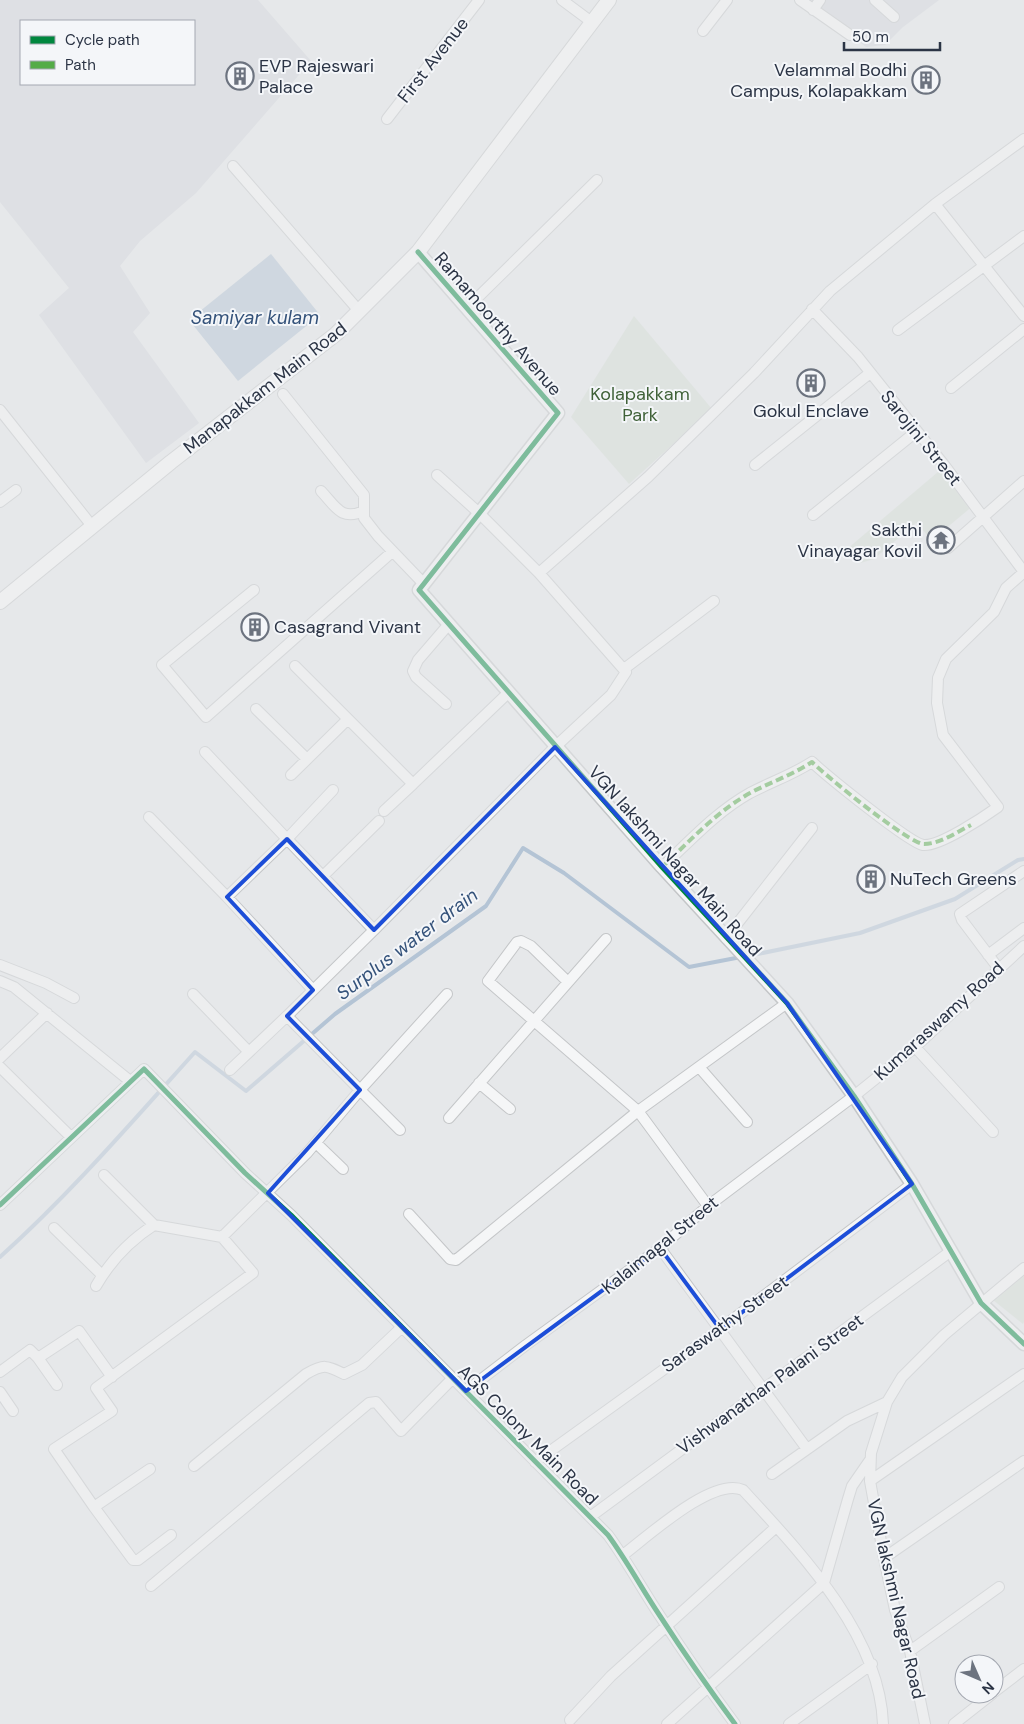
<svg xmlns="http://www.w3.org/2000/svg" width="1024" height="1724" font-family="'DM Sans',sans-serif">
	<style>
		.built { fill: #d4d7dd; fill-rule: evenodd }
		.green { fill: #d6ded6 }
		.water { fill: #b4c4d5 }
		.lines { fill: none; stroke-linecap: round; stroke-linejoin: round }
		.stream { stroke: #b4c4d5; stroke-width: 4 }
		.minor-casing { stroke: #c4c6c8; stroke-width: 12 }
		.tertiary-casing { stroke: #c4c6c8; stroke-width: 15 }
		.secondary-casing { stroke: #c4c6c8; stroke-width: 16 }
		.minor { stroke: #f5f6f7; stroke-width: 10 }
		.tertiary { stroke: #f5f6f7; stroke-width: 12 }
		.secondary { stroke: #f8f8f8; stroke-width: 14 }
		.quiet { stroke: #54ac47; stroke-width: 4; stroke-dasharray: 8 4; stroke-linecap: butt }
		.cycleway-casing { stroke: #f4f6f9; stroke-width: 8 }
		.cycleway { stroke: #00873e; stroke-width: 5 }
		.marked { fill: none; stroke: #1d4ed8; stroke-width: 4; stroke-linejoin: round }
		.labels { text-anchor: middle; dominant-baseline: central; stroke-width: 4; stroke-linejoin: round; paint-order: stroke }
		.street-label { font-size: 18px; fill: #2b3445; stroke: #f4f6f9 }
		.poi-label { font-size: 18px; fill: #2b3445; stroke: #f4f6f9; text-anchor: start }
		.park-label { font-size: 18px; fill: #3f6138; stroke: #f4f6f9 }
		.water-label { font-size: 19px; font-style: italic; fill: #34527a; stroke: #f4f6f9 }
	</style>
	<rect width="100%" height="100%" fill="#e6e8ea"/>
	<!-- built -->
	<path class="built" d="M 0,0 L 258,0 L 311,61 L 196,193 L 140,241 L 120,266 L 150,313 L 133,332 L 199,423 L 146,463 L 39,315 L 69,288 L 0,202 ZM 21,21 L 194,21 L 194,84 L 21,84 Z
		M 805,0 L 939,0 L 903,27 L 885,45 L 866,47 Z"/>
	<!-- green -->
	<path class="green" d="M 634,316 L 712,409 L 629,484 L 571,417 Z
		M 945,466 L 974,505 L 932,540 L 916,523 L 874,559 L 860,563 L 847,549 Z
		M 1024,1275 L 1024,1322 L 1023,1324 L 993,1300 Z"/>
	<!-- water -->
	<path class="water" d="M 271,254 L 320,315 L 238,381 L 189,320 Z"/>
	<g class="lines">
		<!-- stream -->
		<path class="stream" d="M 748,956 L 860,933 L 955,899 L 1018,860 L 1024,859
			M 0,1257 C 70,1194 132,1122 195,1052 L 246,1091 L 335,1014 L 486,906 L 523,848 L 564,873 L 689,967 L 741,957"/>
		<!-- minor casing -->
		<g class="minor-casing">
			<path id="minor" d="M 562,0 L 593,23
				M 800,0 L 850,35
				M 875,0 L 894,17
				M 813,10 L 820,0
				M 703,31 L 727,0
				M 387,119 L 479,0
				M 233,166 L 360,312
				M 935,204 L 1024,139
				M 467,308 L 597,180
				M 812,309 L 858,357 L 945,466 L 1024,572
				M 898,330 L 1024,236
				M 951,388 L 1024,329
				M 283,394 L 364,495 L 364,518 L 378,536 L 424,584
				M 0,410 L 92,526
				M 755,465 L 870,373
				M 437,475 L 479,513 L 539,573 L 648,477 L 754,373 L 830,291 L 935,204 L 1024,316
				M 321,491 C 336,507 341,521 364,511
				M 0,502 L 16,490
				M 813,515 L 917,431
				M 948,548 L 1024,481
				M 254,590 L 162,665 L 206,717 L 392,552
				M 295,666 L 413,784 L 384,811
				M 624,669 L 714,601
				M 446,704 L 416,677 L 413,671 L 418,660 L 449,624
				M 256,709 L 307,759
				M 205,752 L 287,839 L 333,790
				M 291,775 L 348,719
				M 413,784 L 508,693
				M 149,817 L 227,897
				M 662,867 C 690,841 716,812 750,793 C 771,782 792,775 812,762 C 826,775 908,842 923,845 C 939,847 984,817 998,807 L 943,735 L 937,703 L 938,678 L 946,659 L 994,612 L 1006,588 L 1024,572
				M 323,876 L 379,821
				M 374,930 L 555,747 L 611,695 L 626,672 L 539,573
				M 726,938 L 812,828
				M 988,955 L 1024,928
				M 0,965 L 46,983 L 74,998
				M 999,969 L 962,920 L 960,914 L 1024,871
				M 0,981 L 14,987 L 130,1081
				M 568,982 L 531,946 L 521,941 L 517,942 L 488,981 L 638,1111 L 708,1206
				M 193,994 L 249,1052
				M 915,1047 L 993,1132
				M 0,1058 L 47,1013
				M 0,1067 L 71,1137
				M 699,1067 L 747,1122
				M 230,1070 L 287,1016
				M 479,1083 L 510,1109
				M 449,1118 L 606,939
				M 400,1130 L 360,1090 L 447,994
				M 316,1143 L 343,1169
				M 104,1175 L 154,1225
				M 0,1205 L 144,1069 L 245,1173 L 291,1215 L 608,1535 C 627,1561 642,1589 660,1616 C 684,1653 709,1689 735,1724
				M 409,1214 L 450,1259 L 456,1260 L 638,1111 L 787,1003
				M 54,1228 L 102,1275
				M 222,1237 L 307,1153 L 360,1090 L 287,1016 L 374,930 L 287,839 L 227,897 L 313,990
				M 660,1248 L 807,1449
				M 96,1286 C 111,1260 129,1241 154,1225 L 222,1237 L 253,1273 L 96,1388 L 112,1411 L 54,1449 L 94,1507 L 150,1469
				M 0,1372 L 30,1350 L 38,1358
				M 57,1385 L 38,1358 L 79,1331 L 112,1377
				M 466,1391 L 526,1345 L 660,1248 L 708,1206 L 854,1096 L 915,1047 L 1024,946
				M 0,1392 L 13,1411
				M 535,1462 L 720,1329 L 912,1184
				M 194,1466 L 306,1374 C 324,1364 326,1365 344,1374 L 362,1365 L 401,1328
				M 772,1474 L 847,1421 L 887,1402
				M 870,1481 L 1024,1374
				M 94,1507 L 133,1560 L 138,1560 L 171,1535
				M 590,1517 L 951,1251
				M 623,1555 C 647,1537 713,1476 743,1490 C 800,1552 880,1635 883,1724
				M 884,1558 L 1024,1461
				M 151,1586 L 369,1403 L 376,1402 L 401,1431 L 453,1378
				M 910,1651 L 999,1587
				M 994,1692 L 1024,1669
				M 570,1720 L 611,1676 L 775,1528
				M 667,1724 L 824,1583 L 848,1499 L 852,1486 L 870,1460
				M 789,1724 L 872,1664
				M 925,1724 L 910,1651 L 895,1610 L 884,1558 L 870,1481 L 871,1453 L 887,1402 L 902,1377 L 944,1335 L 1024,1268
				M 954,1724 L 992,1694"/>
		</g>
		<!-- tertiary casing -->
		<g class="tertiary-casing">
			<path id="tertiary" d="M 418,252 L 558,413 L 419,590 L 662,867 L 787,1003 L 854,1096 L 912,1184 L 981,1303 L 1024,1344"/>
		</g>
		<!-- secondary casing -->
		<g class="secondary-casing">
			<path id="secondary" d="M 0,602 L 171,462 L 336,334 L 418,252 L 609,0"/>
		</g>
		<!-- minor -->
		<use href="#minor" class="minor"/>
		<!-- tertiary -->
		<use href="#tertiary" class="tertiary"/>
		<!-- secondary -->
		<use href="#secondary" class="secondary"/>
		<!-- quiet -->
		<path class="quiet" d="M 662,867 C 690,841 716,812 750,793 C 771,782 792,775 812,762 C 826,776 909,844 924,844 C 940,844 957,832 971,825"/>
		<!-- cycleway casing -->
		<g class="cycleway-casing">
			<path id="cycleway" d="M 418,252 L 558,413 L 419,590 L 662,867 L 787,1003 L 854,1096 L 912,1184 L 981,1303 L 1024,1344
				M 0,1205 L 144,1069 L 245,1173 L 291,1215 L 608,1535 C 627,1561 642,1589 660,1616 C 684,1653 709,1689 735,1724"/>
		</g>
		<!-- cycleway -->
		<use href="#cycleway" class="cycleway"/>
	</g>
	<!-- marked area -->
	<path d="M0 0H1024V1724H0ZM 555,747 L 787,1003 L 912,1184 L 720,1329 L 660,1248 L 466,1391 L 268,1193 L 360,1090 L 287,1016 L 313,990 L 227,897 L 287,839 L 374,930 Z" fill="#e6e8ea" fill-opacity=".55" fill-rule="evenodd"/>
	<path class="marked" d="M 555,747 L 787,1003 L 912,1184 L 720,1329 L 660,1248 L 466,1391 L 268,1193 L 360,1090 L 287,1016 L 313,990 L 227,897 L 287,839 L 374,930 Z"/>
	<!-- icons -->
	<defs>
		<g id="building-ring" transform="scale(1.4375)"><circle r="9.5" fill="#f4f6f9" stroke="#6c737f" stroke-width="1.5"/><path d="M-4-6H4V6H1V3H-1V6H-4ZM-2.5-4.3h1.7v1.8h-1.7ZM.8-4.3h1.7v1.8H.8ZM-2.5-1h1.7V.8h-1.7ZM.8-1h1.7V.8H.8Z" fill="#6c737f"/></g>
		<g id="temple-ring" transform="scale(1.4375)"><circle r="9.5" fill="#f4f6f9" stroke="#6c737f" stroke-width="1.5"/><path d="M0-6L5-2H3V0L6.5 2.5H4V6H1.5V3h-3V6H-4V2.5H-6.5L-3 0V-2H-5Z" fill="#6c737f"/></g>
	</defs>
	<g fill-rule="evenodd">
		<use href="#building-ring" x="240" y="76"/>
		<use href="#building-ring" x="926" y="80"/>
		<use href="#building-ring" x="811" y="383"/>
		<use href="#temple-ring" x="941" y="540"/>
		<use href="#building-ring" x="255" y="627"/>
		<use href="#building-ring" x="871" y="879"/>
	</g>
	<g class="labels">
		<!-- street labels -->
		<g class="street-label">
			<text transform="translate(433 60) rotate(-52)">First Avenue</text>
			<text transform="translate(498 324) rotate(49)">Ramamoorthy Avenue</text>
			<text transform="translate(265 388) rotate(-38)">Manapakkam Main Road</text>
			<text transform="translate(921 438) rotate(51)">Sarojini Street</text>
			<text transform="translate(675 861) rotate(48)">VGN lakshmi Nagar Main Road</text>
			<text transform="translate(939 1021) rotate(-42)">Kumaraswamy Road</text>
			<text transform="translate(660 1245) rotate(-39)">Kalaimagal Street</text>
			<text transform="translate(725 1324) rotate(-36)">Saraswathy Street</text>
			<text transform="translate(770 1384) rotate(-36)">Vishwanathan Palani Street</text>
			<text transform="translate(528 1435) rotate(45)">AGS Colony Main Road</text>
			<text transform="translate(896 1599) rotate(77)">VGN lakshmi Nagar Road</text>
		</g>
		<!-- poi labels -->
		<g class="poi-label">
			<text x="259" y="66">EVP Rajeswari<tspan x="259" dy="21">Palace</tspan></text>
			<text x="907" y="70" text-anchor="end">Velammal Bodhi<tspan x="907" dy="21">Campus, Kolapakkam</tspan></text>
			<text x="811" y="411" text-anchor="middle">Gokul Enclave</text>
			<text x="922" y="530" text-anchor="end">Sakthi<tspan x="922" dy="21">Vinayagar Kovil</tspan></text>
			<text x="274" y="627">Casagrand Vivant</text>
			<text x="890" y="879">NuTech Greens</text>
		</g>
		<!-- park labels -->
		<g class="park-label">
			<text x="640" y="394">Kolapakkam<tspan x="640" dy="21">Park</tspan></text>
		</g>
		<!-- water labels -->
		<g class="water-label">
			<text x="255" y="317">Samiyar kulam</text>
			<text transform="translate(407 944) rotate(-37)">Surplus water drain</text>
		</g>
	</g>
	<!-- legend -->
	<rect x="20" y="20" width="175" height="65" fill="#f4f6f9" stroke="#a4a8b1"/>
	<rect x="30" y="36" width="25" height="8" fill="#00873e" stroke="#a4a8b1"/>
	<text x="65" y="45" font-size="15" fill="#2b3445">Cycle path</text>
	<rect x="30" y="61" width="25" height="8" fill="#54ac47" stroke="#a4a8b1"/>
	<text x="65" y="70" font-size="15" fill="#2b3445">Path</text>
	<!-- north arrow -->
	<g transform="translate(979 1679) rotate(135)"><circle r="24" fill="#f4f6f9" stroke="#a4a8b1"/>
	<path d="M0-4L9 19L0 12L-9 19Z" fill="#6c737f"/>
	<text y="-8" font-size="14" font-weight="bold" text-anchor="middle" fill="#2b3445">N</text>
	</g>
	<!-- scale -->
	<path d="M844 42v8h96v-8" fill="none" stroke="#2b3445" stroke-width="2.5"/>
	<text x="852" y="42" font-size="15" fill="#2b3445" stroke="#f4f6f9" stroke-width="4" paint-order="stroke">50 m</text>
</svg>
